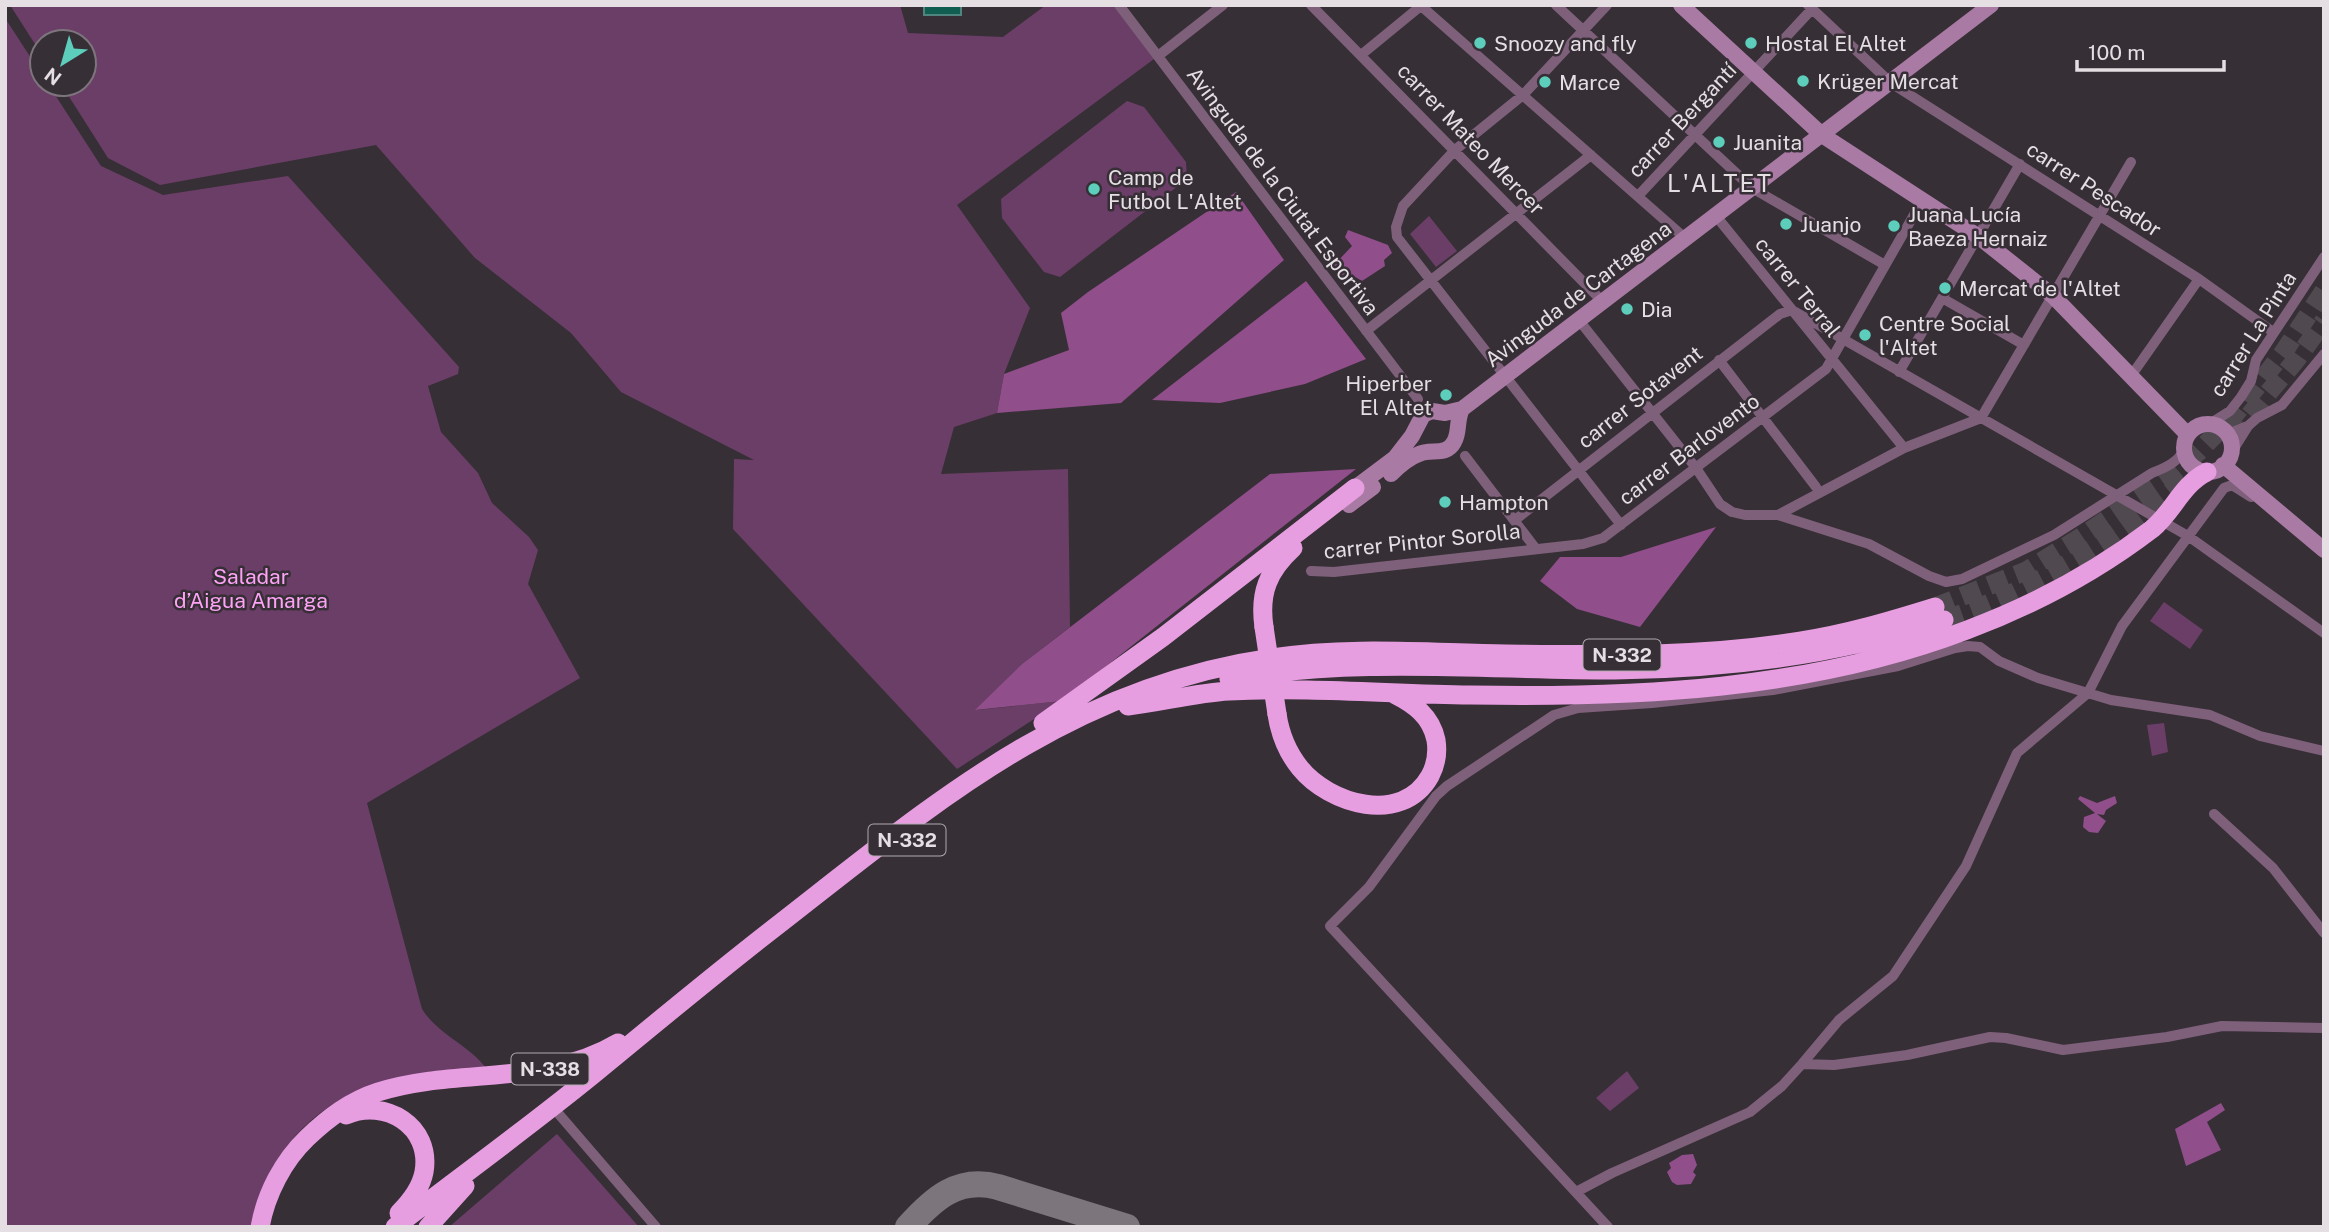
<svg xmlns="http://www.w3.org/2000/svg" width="2329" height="1232" font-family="'Public Sans',sans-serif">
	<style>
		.green { fill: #6b3e68 }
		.forest { fill: #904e8b }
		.water { fill: #105d52; stroke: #50847e; stroke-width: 2 }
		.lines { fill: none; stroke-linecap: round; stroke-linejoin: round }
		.taxiway { stroke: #7c767c; stroke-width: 26 }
		.highway-tunnel { stroke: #514950; stroke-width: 19; stroke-dasharray: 19 10; stroke-linecap: butt }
		.street { stroke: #7e607b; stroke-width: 10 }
		.secondary { stroke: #a87aa4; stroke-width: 16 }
		.highway { stroke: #e79ee0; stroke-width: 19 }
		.highway-bridge { stroke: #e79ee0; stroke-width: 19 }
		.poi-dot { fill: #5ccebb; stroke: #372f36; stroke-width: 2.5 }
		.labels { text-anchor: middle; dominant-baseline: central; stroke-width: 5; stroke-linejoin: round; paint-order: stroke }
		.shield { fill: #372f36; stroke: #b1aab0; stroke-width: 2 }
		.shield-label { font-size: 19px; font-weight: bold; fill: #e5dfe4 }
		.poi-label { font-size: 21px; fill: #e5dfe4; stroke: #372f36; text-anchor: start }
		.street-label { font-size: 21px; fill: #e5dfe4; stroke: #372f36 }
		.park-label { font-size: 21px; fill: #fea2f6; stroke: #372f36 }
		.quarter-label { font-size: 24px; letter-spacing: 2px; fill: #e5dfe4; stroke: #372f36 }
	</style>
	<rect width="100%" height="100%" fill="#372f36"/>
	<!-- green -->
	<path class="green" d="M 10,5 L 900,5 L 908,33 L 1003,37 L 1046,5 L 1119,5 L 1158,56 L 957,205 L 1030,308 L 1004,374 L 997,413 L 954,427 L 941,474 L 1068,469 L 1070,627 L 1022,664 L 977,710 L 1062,701 L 957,769 L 733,529 L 734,459 L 754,460 L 621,392 L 571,333 L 475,258 L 376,145 L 160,185 L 108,158 L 61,84 L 84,84 L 84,42 L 42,42 L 42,55 Z
		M 5,18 L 42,75 L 42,84 L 48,84 L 101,166 L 163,195 L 288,176 L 459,367 L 458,374 L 428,386 L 441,432 L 478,473 L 492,503 L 529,537 L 538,550 L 528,584 L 580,678 L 367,803 L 422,1009 C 439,1036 472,1046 489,1072 C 465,1074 442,1076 419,1078 C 408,1079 396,1078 386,1081 C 313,1101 267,1154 250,1227 L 5,1227 Z
		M 1127,101 L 1144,107 L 1186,162 L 1187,179 L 1060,277 L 1044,272 L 1002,218 L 1001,199 Z
		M 1429,216 L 1457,251 L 1436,267 L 1410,234 Z
		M 2164,602 L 2203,630 L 2190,649 L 2150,621 Z
		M 2164,723 L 2168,752 L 2152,756 L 2147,725 Z
		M 1627,1071 L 1639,1088 L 1610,1111 L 1596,1098 Z
		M 557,1134 L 639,1227 L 449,1227 Z"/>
	<!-- forest -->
	<path class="forest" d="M 1236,192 L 1284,260 L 1121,403 L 997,413 L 1004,374 L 1069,350 L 1061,313 L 1088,292 Z
		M 1348,230 L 1388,245 L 1392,253 L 1384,260 L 1385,266 L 1362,281 L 1352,275 L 1340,275 L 1334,265 L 1352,246 L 1345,237 Z
		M 1306,281 L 1366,359 L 1305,384 L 1220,403 L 1152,400 Z
		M 1356,469 L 1062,701 L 975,710 L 1022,664 L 1270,474 Z
		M 1716,527 L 1640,627 L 1577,609 L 1540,581 L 1560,557 L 1621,557 Z
		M 2080,796 L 2097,803 L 2115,796 L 2117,803 L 2106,810 L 2104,815 L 2097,814 L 2106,821 L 2098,833 L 2089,832 L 2083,827 L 2084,817 L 2095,813 L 2078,799 Z
		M 2221,1103 L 2225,1110 L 2207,1122 L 2221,1150 L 2186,1166 L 2175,1129 Z
		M 1693,1154 L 1697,1165 L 1693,1172 L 1696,1175 L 1691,1184 L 1677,1185 L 1672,1182 L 1667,1172 L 1671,1168 L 1669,1163 L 1682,1155 Z"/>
	<!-- water -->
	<path class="water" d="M 924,5 L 961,5 L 961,15 L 924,15 Z"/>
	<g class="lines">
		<!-- taxiway -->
		<path class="taxiway" d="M 908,1227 C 933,1199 958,1176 998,1187 L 1127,1227"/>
		<!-- highway-tunnel -->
		<path class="highway-tunnel" d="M 2231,437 L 2296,360 L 2324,321
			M 1935,607 L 2026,571 L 2081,537 L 2166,479 L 2198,452 L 2236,413 L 2283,353 L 2324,291
			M 1944,620 C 2039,589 2115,538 2192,475"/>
		<!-- street -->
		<path class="street" d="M 1119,5 L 1418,399
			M 1311,5 L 1602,301
			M 1420,5 L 1685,238
			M 1556,5 L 1752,188 L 1885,265
			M 1607,5 L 1523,95 L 1455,150 L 1403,206 L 1396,227 L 1397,237 L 1621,525
			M 1808,5 L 1891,83 L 2199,279 L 2273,332
			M 1361,55 L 1422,5
			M 1158,56 L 1223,5
			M 1638,196 L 1812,9
			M 1716,216 L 1904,448
			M 1942,298 L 2024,345
			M 1578,319 L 1696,468 L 1720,504 L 1732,512 L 1745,515 L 1778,515 L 1869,544 L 1929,576 L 1946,582 L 1962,579 L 2054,535 L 2152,473 C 2166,467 2175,464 2184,451
			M 1366,331 L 1591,155
			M 1719,360 L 1816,487
			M 1899,372 L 2020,164
			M 2131,376 L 2199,279
			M 2208,425 L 2230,411 L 2241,397 L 2251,381 L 2256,360 L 2324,257
			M 2228,434 L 2248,426
			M 2233,450 L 2248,426 L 2257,418 L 2282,405 L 2324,354
			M 1465,456 L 1536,549
			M 1778,515 L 1904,448 L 1981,418 L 2131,162
			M 1515,520 L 1780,314 L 1792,310 L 2188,536 L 2324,633
			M 1311,571 L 1334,572 L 1583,544 L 1603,538 L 1826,369 L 1923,199
			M 2214,814 L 2273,868 L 2324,933
			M 1802,1064 L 1839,1020 L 1893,976 L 1966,866 L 2017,753 L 2088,693 L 2122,626 L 2224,488 L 2232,485 L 2251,497
			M 557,1112 L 656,1227
			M 1576,1192 L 1612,1173 L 1750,1112 L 1782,1086 L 1802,1064 L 1834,1065 L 1907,1055 L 1990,1037 L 2006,1038 L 2063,1050 L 2167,1037 L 2222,1026 L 2324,1028
			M 1608,1227 L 1330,926 L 1369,887 L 1436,796 L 1447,786 L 1554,715 L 1578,708 L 1652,703 L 1773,690 L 1898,666 L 1955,648 L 1968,646 L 1980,647 L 1999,661 L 2038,678 L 2111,700 L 2210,715 L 2260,736 L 2324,751"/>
		<!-- secondary -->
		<path class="secondary" d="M 1681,5 L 1822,135 L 1979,237 L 2053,296 L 2188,435
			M2184 448a24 24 0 1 1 48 0a24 24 0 1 1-48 0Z
			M 2223,465 L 2324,550
			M 1391,474 C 1399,466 1408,458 1419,454 C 1431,448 1446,457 1454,442 C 1460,432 1456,421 1462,409
			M 1355,488 L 1395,458 L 1412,436 L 1423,415 L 1432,411 L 1445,413 L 1462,409 L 1991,5
			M 1349,505 L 1373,487"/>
		<!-- highway -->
		<path class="highway" d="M 1264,627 C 1259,593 1268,571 1293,548
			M 1229,679 C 1357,657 1487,670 1615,670 C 1727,669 1838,655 1944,620
			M 1128,706 C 1162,702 1195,693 1229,691 C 1310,687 1390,694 1470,695 C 1636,698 1810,690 1967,630 C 2031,606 2097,571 2152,529 C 2173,512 2182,484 2207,472
			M 1277,714 C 1280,734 1287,752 1300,768 C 1329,804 1402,826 1430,776 C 1436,765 1438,753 1436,740 C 1431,716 1414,704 1394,694
			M 1043,723 L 1163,637 L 1355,488
			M 346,1115 C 385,1098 432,1126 424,1172 C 421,1188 410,1202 399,1213
			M 260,1227 C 266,1194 283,1161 307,1138 C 328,1118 350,1101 378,1092 C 457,1067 544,1087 618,1043
			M 395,1227 C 461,1176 529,1127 594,1074 C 652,1026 710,978 769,932 C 929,808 1063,688 1272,658 C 1350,646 1428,653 1506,654 C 1604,655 1703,657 1800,641 C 1846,634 1890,621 1935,607
			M 428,1227 L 465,1186"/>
		<!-- highway-bridge -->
		<path class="highway-bridge" d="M 1264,627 L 1277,714"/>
	</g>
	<!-- markers -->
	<g class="poi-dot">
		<circle cx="1480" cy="43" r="7"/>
		<circle cx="1751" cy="43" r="7"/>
		<circle cx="1803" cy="81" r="7"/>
		<circle cx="1545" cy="82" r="7"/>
		<circle cx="1719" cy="142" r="7"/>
		<circle cx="1094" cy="189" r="7"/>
		<circle cx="1786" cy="224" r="7"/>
		<circle cx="1894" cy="226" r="7"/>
		<circle cx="1945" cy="288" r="7"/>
		<circle cx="1627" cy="309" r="7"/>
		<circle cx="1865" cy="335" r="7"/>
		<circle cx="1446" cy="395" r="7"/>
		<circle cx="1445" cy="502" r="7"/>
	</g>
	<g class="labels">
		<!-- shield labels -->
		<g class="shield">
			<rect x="1583.5" y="639.5" width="77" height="31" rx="5"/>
			<rect x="868.5" y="824.5" width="77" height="31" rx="5"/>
			<rect x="511.5" y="1053.5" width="77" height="31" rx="5"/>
		</g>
		<g class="shield-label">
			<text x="1622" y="655">N-332</text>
			<text x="907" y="840">N-332</text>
			<text x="550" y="1069">N-338</text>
		</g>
		<!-- poi labels -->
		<g class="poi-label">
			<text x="1494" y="43">Snoozy and fly</text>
			<text x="1765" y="43">Hostal El Altet</text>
			<text x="1817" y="81">Krüger Mercat</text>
			<text x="1559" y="82">Marce</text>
			<text x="1733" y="142">Juanita</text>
			<text x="1108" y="177">Camp de<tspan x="1108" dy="24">Futbol L'Altet</tspan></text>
			<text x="1908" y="214">Juana Lucía<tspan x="1908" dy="24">Baeza Hernaiz</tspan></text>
			<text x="1800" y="224">Juanjo</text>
			<text x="1959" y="288">Mercat de l'Altet</text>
			<text x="1641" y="309">Dia</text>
			<text x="1879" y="323">Centre Social<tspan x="1879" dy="24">l'Altet</tspan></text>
			<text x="1432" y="383" text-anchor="end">Hiperber<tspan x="1432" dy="24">El Altet</tspan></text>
			<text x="1459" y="502">Hampton</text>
		</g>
		<!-- street labels -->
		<g class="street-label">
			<text transform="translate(1682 120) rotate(-47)">carrer Bergantí</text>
			<text transform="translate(1471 139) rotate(46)">carrer Mateo Mercer</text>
			<text transform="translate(2094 189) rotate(33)">carrer Pescador</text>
			<text transform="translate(1283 191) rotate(53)">Avinguda de la Ciutat Esportiva</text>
			<text transform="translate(1798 287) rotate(51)">carrer Terral</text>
			<text transform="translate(1578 294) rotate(-37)">Avinguda de Cartagena</text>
			<text transform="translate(2253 334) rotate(-58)">carrer La Pinta</text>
			<text transform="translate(1640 397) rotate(-38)">carrer Sotavent</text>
			<text transform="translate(1689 449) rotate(-37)">carrer Barlovento</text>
			<text transform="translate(1422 541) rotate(-6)">carrer Pintor Sorolla</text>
		</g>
		<!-- park labels -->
		<g class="park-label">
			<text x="251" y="576">Saladar<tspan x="251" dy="24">d’Aigua Amarga</tspan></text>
		</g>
		<!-- quarter labels -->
		<g class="quarter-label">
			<text x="1720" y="183">L'ALTET</text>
		</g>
	</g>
	<!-- border -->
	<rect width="2329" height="1232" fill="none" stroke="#e5dfe4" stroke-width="14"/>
	<!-- north arrow -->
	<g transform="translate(63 63) rotate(217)"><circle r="33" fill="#372f36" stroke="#7d757c" stroke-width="2"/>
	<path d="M0-5L12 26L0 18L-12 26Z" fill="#5ccebb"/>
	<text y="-10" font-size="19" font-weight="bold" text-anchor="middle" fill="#e5dfe4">N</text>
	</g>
	<!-- scale -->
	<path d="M2077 60v10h147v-10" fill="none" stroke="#e5dfe4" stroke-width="3.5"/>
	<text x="2088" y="60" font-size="21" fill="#e5dfe4" stroke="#372f36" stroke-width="5" paint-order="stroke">100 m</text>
</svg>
